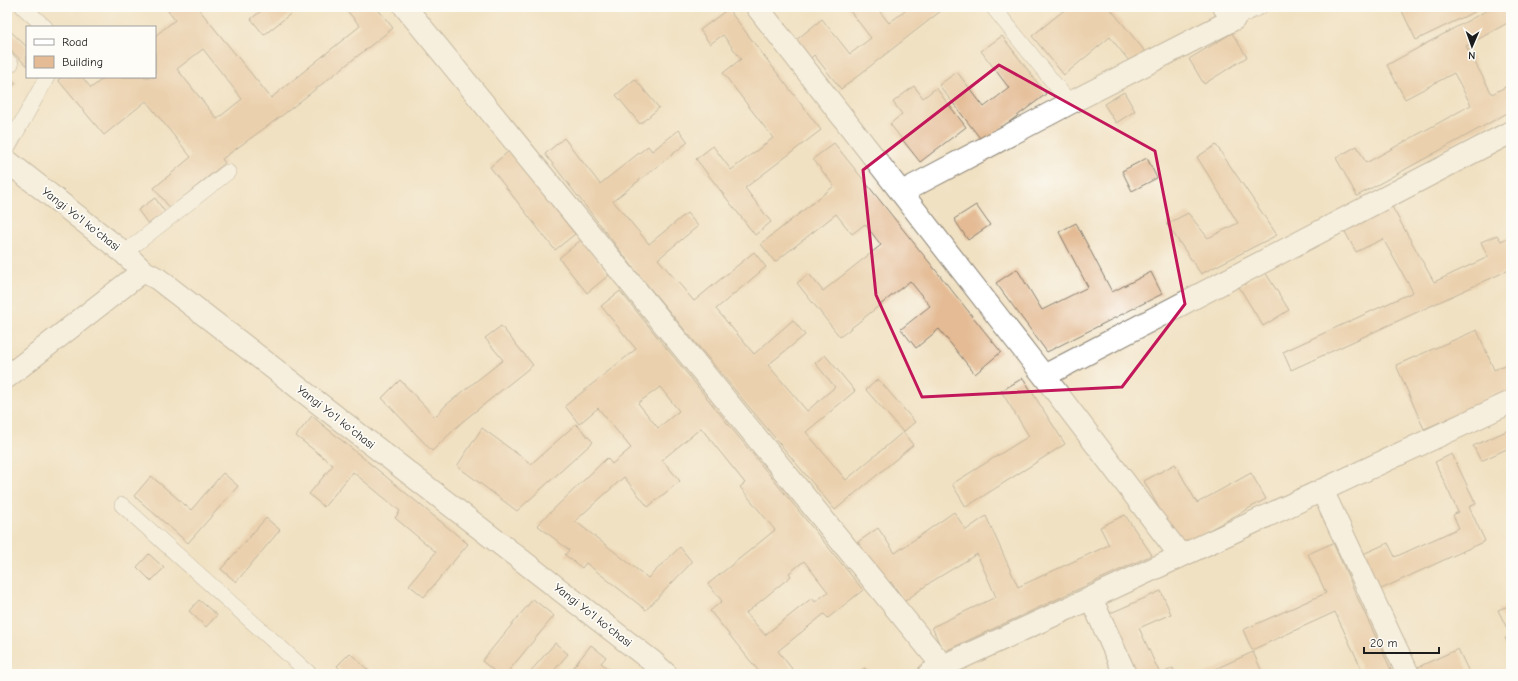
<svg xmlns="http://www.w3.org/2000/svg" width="1518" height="681" font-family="'Comic Neue',sans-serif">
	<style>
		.building { fill: #e4bb94; fill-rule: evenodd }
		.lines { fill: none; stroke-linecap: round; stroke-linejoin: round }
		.service-casing { stroke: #867e70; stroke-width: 16 }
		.minor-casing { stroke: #867e70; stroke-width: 24 }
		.tertiary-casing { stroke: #867e70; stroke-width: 24 }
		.service { stroke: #fff; stroke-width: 15 }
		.minor { stroke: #fff; stroke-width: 22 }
		.tertiary { stroke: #fff; stroke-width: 22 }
		.marked { fill: none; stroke: #c2185b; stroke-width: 3; stroke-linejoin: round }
		.labels { text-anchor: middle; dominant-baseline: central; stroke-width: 3.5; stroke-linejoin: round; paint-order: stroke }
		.street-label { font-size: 12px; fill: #1c1c1c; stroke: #fdfcf7 }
	</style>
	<rect width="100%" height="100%" fill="#fdfcf7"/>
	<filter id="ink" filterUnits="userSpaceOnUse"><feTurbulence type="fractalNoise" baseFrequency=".025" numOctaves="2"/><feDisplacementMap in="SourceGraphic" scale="8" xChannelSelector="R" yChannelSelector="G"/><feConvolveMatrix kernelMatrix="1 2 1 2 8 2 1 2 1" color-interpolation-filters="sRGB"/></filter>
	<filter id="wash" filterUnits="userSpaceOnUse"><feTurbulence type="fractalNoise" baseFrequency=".012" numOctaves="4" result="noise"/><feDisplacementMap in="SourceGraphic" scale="16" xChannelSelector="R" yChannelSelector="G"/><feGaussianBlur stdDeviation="0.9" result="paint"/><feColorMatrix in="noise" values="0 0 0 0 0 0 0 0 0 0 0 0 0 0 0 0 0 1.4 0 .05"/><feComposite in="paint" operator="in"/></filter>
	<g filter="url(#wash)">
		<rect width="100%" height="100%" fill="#f1e1c3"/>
		<g id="blocks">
			<!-- building -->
			<path class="building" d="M 165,7 L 197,7 L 271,98 L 360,26 L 344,7 L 376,7 L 393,28 L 284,114 L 222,159 L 225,163 L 170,208 L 154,188 L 191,157 L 146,101 L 104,135 L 58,80 L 62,77 L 82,77 L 91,88 L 105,77 L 155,77 L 155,36 L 175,20 ZM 203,49 L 242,99 L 217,119 L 177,69 Z
				M 266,7 L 299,7 L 264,35 L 251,19 Z
				M 847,7 L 876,7 L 889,23 L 910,7 L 946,7 L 841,89 L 814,55 L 810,59 L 796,40 L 822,19 L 850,54 L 871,38 Z
				M 1068,7 L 1109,7 L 1147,54 L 1133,66 L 1110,37 L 1064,75 L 1032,36 Z
				M 1400,7 L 1474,7 L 1476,11 L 1416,40 Z
				M 1493,7 L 1511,7 L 1511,21 L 1466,46 L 1492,94 L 1511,84 L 1511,111 L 1357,196 L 1336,158 L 1357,146 L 1366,163 L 1471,105 L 1454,73 L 1405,99 L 1387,65 Z
				M 728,9 L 821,130 L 745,188 L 771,222 L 755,235 L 696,159 L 713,146 L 731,170 L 773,138 L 723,73 L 741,59 L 723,35 L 710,44 L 700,30 Z
				M 7,28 L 27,47 L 27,66 L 7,47 Z
				M 1232,33 L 1247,57 L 1204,84 L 1189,59 Z
				M 1002,36 L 1046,94 L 983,142 L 939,85 L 957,72 L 984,107 L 1009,88 L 981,51 Z
				M 7,75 L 16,83 L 7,93 Z
				M 635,79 L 659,108 L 640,124 L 616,95 Z
				M 914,86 L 923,98 L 936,88 L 966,127 L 920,162 L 890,124 L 902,114 L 893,102 Z
				M 1124,92 L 1135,111 L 1116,123 L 1104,104 Z
				M 679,130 L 688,142 L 613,201 L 649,244 L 687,213 L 698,226 L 658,259 L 694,301 L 754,252 L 766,267 L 716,309 L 754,354 L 793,320 L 805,335 L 768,365 L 807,411 L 835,387 L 815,363 L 825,355 L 855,391 L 806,432 L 846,480 L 903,432 L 866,390 L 878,379 L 915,422 L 903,432 L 913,445 L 835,510 L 639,275 L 545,154 L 564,138 L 600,184 L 648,146 L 652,151 Z
				M 834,143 L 1001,352 L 975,374 L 939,329 L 916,348 L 901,329 L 930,306 L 910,281 L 840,337 L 797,283 L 809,274 L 823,291 L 881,245 L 865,224 L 852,234 L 836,214 L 775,262 L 761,244 L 834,186 L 813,159 Z
				M 1216,145 L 1277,235 L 1201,274 L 1167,224 L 1188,213 L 1208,238 L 1238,223 L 1197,157 Z
				M 509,151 L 575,234 L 555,250 L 490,167 Z
				M 1147,158 L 1157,178 L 1132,191 L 1122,171 Z
				M 155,198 L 165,212 L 148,224 L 138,210 Z
				M 976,205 L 990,225 L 968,240 L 954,219 Z
				M 1391,205 L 1434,282 L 1488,257 L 1481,242 L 1497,235 L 1501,241 L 1511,236 L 1511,269 L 1291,370 L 1283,352 L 1413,292 L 1383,239 L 1356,252 L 1344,230 Z
				M 1076,223 L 1112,292 L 1151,272 L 1162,294 L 1047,352 L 996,283 L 1017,269 L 1042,310 L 1088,287 L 1059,232 Z
				M 581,240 L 609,275 L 587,293 L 559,258 Z
				M 1265,272 L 1289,310 L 1263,326 L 1239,287 Z
				M 620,291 L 863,590 L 828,618 L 824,614 L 778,651 L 796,674 L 761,674 L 710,611 L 722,601 L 708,584 L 775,530 L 740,487 L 745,483 L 701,428 L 662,460 L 680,481 L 648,507 L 624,477 L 575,521 L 648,578 L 680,547 L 692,562 L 646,610 L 586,563 L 582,568 L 565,555 L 569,550 L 537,525 L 607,458 L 612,464 L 631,448 L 598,408 L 579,424 L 565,406 L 636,349 L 601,306 ZM 660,387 L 679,411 L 658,428 L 638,403 ZM 804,561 L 828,592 L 815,602 L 812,598 L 765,635 L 746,613 L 791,576 L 789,573 Z
				M 501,326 L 533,365 L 462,422 L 432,451 L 382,398 L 400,380 L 435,417 L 446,405 L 503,360 L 485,338 Z
				M 1477,330 L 1494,370 L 1511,362 L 1511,392 L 1424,429 L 1396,365 Z
				M 1023,378 L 1065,444 L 966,507 L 952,484 L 1029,436 L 1001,391 Z
				M 312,416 L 468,544 L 424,597 L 409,585 L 436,552 L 395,518 L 400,511 L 353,472 L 324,507 L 309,494 L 333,465 L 296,436 Z
				M 576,424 L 593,442 L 517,511 L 457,466 L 482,428 L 531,464 Z
				M 1511,429 L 1511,447 L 1481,461 L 1473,446 Z
				M 1452,454 L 1476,504 L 1469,507 L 1485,541 L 1379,590 L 1363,554 L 1388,543 L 1395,557 L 1459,528 L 1453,515 L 1458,512 L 1435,462 Z
				M 1175,464 L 1197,503 L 1251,473 L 1266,499 L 1180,546 L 1144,481 Z
				M 223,473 L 238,486 L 188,543 L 134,496 L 151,476 L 191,510 Z
				M 954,512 L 966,530 L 986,516 L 1018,587 L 1109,545 L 1100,527 L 1125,515 L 1152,555 L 943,652 L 932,627 L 996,597 L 977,554 L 931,582 L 905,601 L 891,582 L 887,584 L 858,542 L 878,528 L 895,553 Z
				M 266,518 L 280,530 L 236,582 L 221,569 Z
				M 1333,543 L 1359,601 L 1393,674 L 1364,674 L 1335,612 L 1252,650 L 1243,630 L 1326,593 L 1308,554 Z
				M 149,554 L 164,568 L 151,581 L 137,567 Z
				M 1161,591 L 1171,614 L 1139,628 L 1160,674 L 1133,674 L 1106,615 Z
				M 533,599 L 554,616 L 506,674 L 498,674 L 482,661 Z
				M 199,600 L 217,615 L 206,627 L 189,611 Z
				M 1511,605 L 1511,650 L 1505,638 L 1510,635 L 1498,610 Z
				M 555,643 L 568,654 L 551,674 L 532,674 L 530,672 Z
				M 591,645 L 606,657 L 601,663 L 614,674 L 568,674 Z
				M 1458,649 L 1470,674 L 1421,674 L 1418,667 Z
				M 1253,652 L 1263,674 L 1204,674 Z
				M 350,653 L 370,672 L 367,674 L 345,674 L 337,666 Z
				M 7,655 L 12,660 L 7,666 Z
				M 865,668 L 870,674 L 855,674 Z
				M 1173,668 L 1176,674 L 1161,674 Z"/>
		</g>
	</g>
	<g filter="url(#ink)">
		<use href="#blocks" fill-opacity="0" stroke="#867e70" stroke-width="1"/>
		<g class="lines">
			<!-- service casing -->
			<g class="service-casing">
				<path id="service" d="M 23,7 L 45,27
					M 993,7 L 1070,103
					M 1234,19 L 1260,7
					M 7,60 L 11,64
					M 7,149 L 47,77
					M 124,253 L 228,172
					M 122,505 L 310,674"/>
			</g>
			<!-- minor casing -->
			<g class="minor-casing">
				<path id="minor" d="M 405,7 L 943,666
					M 757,7 L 1044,376 L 1180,555
					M 902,192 L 1070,103 L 1234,19 L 1224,7
					M 1044,376 L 1511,132
					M 7,377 L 143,271
					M 1322,490 L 1408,674
					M 1091,598 L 1125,674
					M 929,674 L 943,666 L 1091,598 L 1511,402"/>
			</g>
			<!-- tertiary casing -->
			<g class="tertiary-casing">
				<path id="tertiary" d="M 7,161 L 124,253 L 143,271 L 158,279 L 653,662 L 666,674"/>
			</g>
			<!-- service -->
			<use href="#service" class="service"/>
			<!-- minor -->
			<use href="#minor" class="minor"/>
			<!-- tertiary -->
			<use href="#tertiary" class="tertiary"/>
		</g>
	</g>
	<!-- marked area -->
	<path d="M0 0H1518V681H0ZM 999,65 L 1155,151 L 1185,304 L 1122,387 L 922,397 L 876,295 L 863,170 Z" fill="#f1e1c3" fill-opacity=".55" fill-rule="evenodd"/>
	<path class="marked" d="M 999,65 L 1155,151 L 1185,304 L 1122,387 L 922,397 L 876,295 L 863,170 Z"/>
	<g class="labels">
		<!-- street labels -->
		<g class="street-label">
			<text transform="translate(81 219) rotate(38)">Yangi Yoʻl koʻchasi</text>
			<text transform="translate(336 417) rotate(38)">Yangi Yoʻl koʻchasi</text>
			<text transform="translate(593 615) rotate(38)">Yangi Yoʻl koʻchasi</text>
		</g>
	</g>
	<!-- margin -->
	<rect width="1518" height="681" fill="none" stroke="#fdfcf7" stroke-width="24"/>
	<!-- legend -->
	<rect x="26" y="26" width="130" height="52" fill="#fdfcf7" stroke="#a3a29f"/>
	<rect x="34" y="39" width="20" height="6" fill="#ffffff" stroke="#a3a29f"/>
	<text x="62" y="46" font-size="12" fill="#1c1c1c">Road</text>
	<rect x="34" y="56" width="20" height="12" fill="#e4bb94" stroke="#a3a29f"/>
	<text x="62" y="66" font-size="12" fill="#1c1c1c">Building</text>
	<!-- north arrow -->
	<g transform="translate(1472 46) rotate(182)" stroke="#fdfcf7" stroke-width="3" paint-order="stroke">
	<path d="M0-3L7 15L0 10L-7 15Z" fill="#1c1c1c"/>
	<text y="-6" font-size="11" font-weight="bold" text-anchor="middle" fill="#1c1c1c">N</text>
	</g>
	<!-- scale -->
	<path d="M1364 647v6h75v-6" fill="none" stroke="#1c1c1c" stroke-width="2"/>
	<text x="1370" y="647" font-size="12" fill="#1c1c1c" stroke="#fdfcf7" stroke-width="3" paint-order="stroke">20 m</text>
</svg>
